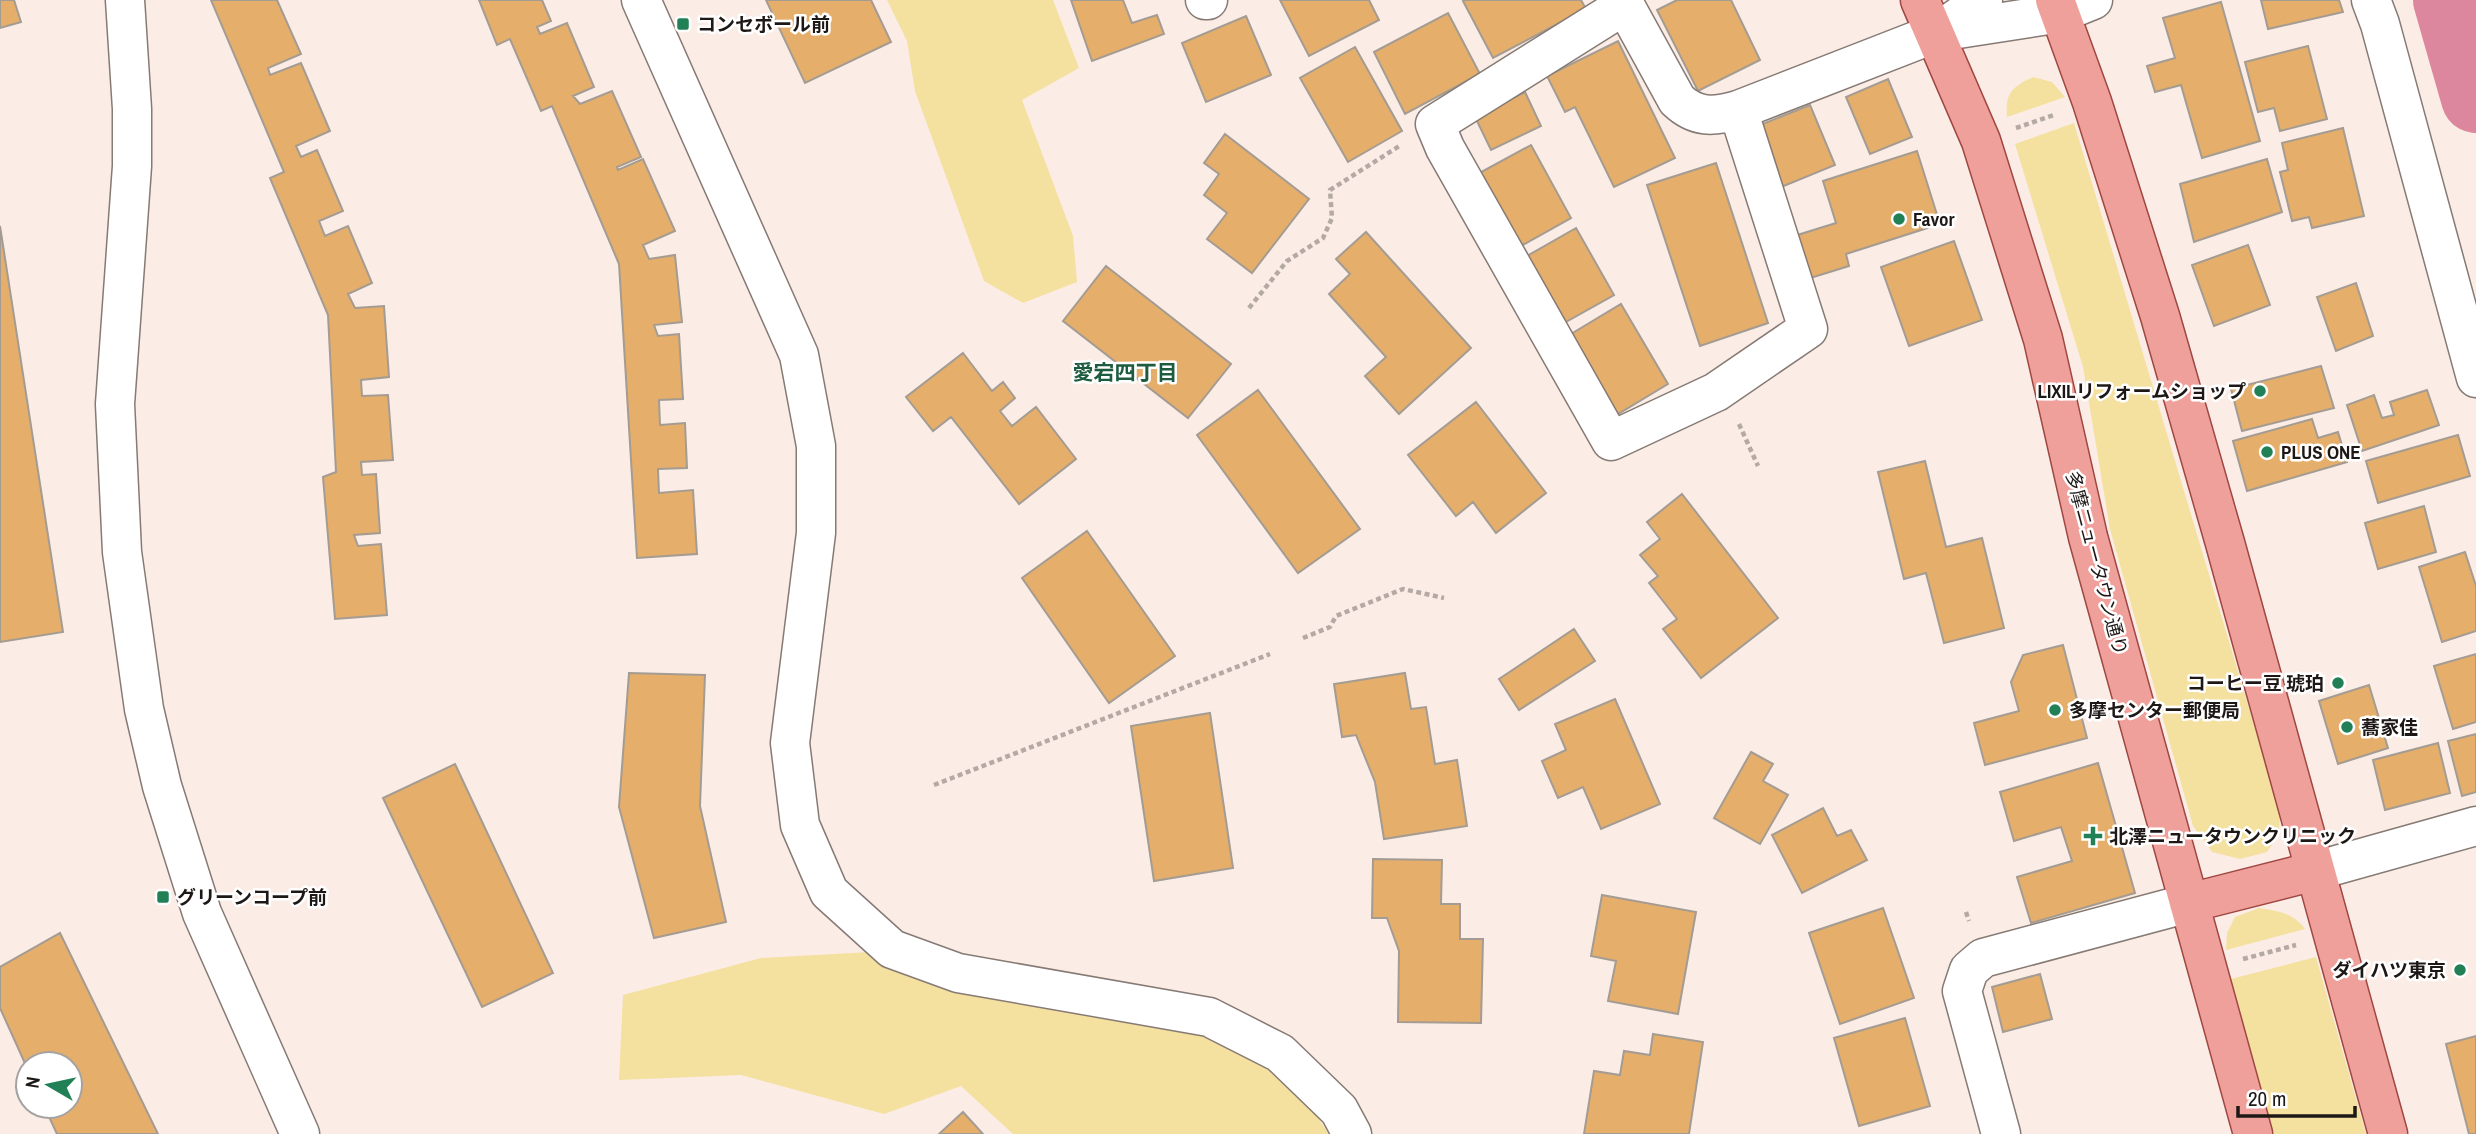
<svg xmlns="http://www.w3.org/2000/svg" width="2476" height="1134" font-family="'Archivo Narrow','Noto Sans JP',sans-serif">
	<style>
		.green { fill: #f4e09f }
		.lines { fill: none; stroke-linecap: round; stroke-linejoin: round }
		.river { stroke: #dc879d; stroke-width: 70 }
		.building { fill: #e5ae6b; stroke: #a49c92; stroke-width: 2 }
		.minor-casing { stroke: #867a74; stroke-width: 41 }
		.major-casing { stroke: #9f4742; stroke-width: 41 }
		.path { stroke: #b4a9a4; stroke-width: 4.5; stroke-dasharray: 5 3.5; stroke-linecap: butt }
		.minor { stroke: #fff; stroke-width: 38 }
		.major { stroke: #efa09b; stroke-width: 38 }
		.poi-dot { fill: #228057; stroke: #fff; stroke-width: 2.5 }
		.labels { text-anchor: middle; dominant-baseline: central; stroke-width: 5; stroke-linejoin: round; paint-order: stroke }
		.poi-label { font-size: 19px; font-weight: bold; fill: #1d1816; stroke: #fff; text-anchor: start }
		.street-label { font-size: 19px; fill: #1d1816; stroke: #fff }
		.neighbourhood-label { font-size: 21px; font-weight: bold; fill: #1d5c3f; stroke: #fff }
	</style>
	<rect width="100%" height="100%" fill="#fbede6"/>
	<!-- green -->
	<path class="green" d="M 887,0 L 1053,0 L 1079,68 L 1022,100 L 1073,236 L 1077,282 L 1023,303 L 984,281 L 915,91 L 907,41 Z
		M 2033,77 L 2052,82 L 2065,97 L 2007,117 C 2005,93 2012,87 2033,77 Z
		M 2074,123 L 2280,812 L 2279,834 L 2267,852 L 2240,859 L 2212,852 L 2193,826 L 2110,529 L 2083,367 L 2015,144 Z
		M 2259,908 C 2279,911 2293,913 2305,929 L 2226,950 L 2227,933 L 2235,917 Z
		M 870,952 L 1210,1027 L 1279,1061 L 1329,1134 L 1013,1134 L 961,1086 L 884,1114 L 741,1075 L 619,1080 L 623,995 L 761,958 Z
		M 2316,957 L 2366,1134 L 2274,1134 L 2231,979 Z"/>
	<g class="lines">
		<!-- river -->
		<path class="river" d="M 2448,0 L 2476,98"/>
	</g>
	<!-- building -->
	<path class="building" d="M 0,0 L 14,0 L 21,22 L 0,28 Z
		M 211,0 L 277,0 L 301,54 L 268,68 L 270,75 L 301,63 L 330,131 L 296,146 L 301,157 L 317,150 L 343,211 L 319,221 L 325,236 L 348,226 L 372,283 L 348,294 L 355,308 L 384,306 L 389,377 L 361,380 L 362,396 L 388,395 L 393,460 L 361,462 L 362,475 L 376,474 L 380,533 L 354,535 L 358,546 L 381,544 L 387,615 L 335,619 L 323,477 L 336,472 L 328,315 L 270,178 L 284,172 Z
		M 479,0 L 542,0 L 551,21 L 537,27 L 540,34 L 567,23 L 594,87 L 573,96 L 580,104 L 612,91 L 641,157 L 617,167 L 618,170 L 643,159 L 675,231 L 643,245 L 649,259 L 675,255 L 682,322 L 654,325 L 658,336 L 679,334 L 683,399 L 659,400 L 660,425 L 685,423 L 687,468 L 658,469 L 659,493 L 693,490 L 697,554 L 637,558 L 619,264 L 552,106 L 541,111 L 510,39 L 497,45 Z
		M 766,0 L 871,0 L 891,42 L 805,83 Z
		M 1071,0 L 1123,0 L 1132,23 L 1157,15 L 1164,34 L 1092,61 Z
		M 1280,0 L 1369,0 L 1379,20 L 1309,56 Z
		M 1466,0 L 1581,0 L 1586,9 L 1493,58 L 1463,1 Z
		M 1677,0 L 1731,0 L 1760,60 L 1698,91 L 1657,10 Z
		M 2261,0 L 2339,0 L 2343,12 L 2268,29 Z
		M 2221,2 L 2260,141 L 2202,158 L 2181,85 L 2155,92 L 2147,66 L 2175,58 L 2163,18 Z
		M 1448,13 L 1480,74 L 1405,114 L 1374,52 Z
		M 1246,16 L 1271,75 L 1206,102 L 1182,43 Z
		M 1618,41 L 1675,158 L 1614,187 L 1575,107 L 1565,112 L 1547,76 Z
		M 2308,46 L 2327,119 L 2280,131 L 2274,108 L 2258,112 L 2245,62 Z
		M 1355,47 L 1402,131 L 1348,162 L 1300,78 Z
		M 1888,79 L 1912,137 L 1870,154 L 1846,97 Z
		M 1525,92 L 1541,126 L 1491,150 L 1475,117 Z
		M 1810,105 L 1835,165 L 1779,188 L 1755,127 Z
		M 2343,128 L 2364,216 L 2312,228 L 2309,217 L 2292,221 L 2280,172 L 2288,170 L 2282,143 Z
		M 1225,134 L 1309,199 L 1252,273 L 1207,239 L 1227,213 L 1204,195 L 1219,174 L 1204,163 Z
		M 1531,145 L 1571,218 L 1514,250 L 1474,176 Z
		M 1917,151 L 1940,224 L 1846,254 L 1849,266 L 1804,280 L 1791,237 L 1836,223 L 1823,181 Z
		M 2267,159 L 2282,212 L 2194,242 L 2180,184 Z
		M 1716,163 L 1768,323 L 1700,346 L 1647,185 Z
		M 0,226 L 63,632 L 0,642 Z
		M 1576,228 L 1614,295 L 1557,327 L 1520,260 Z
		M 1366,232 L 1471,348 L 1399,414 L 1365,376 L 1386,357 L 1329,294 L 1350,274 L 1336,259 Z
		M 1954,241 L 1982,320 L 1909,346 L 1881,267 Z
		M 2248,245 L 2270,305 L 2214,326 L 2192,265 Z
		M 1106,266 L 1231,364 L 1188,418 L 1063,321 Z
		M 2356,283 L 2373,336 L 2336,351 L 2317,297 Z
		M 1621,304 L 1668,384 L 1613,417 L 1566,337 Z
		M 963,353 L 992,391 L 1003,382 L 1015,398 L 1000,411 L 1012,426 L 1036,407 L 1076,459 L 1019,504 L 951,417 L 933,431 L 906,397 Z
		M 2321,366 L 2334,408 L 2242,431 L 2231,389 Z
		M 1258,390 L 1360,529 L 1298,573 L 1197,435 Z
		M 2427,390 L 2439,425 L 2362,451 L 2347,405 L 2374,395 L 2382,418 L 2394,415 L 2390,402 Z
		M 1476,402 L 1546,493 L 1496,533 L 1473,502 L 1456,516 L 1408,455 Z
		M 2312,419 L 2318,438 L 2338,432 L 2347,462 L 2247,491 L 2233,441 Z
		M 2458,435 L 2470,476 L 2378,503 L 2366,461 Z
		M 1925,461 L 1946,547 L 1982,538 L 2004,628 L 1944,643 L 1926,573 L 1904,579 L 1878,472 Z
		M 1682,494 L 1778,618 L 1701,678 L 1663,629 L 1677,619 L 1649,583 L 1658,576 L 1640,555 L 1660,539 L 1647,522 Z
		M 2424,506 L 2436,552 L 2378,569 L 2365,523 Z
		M 1087,531 L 1175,656 L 1109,703 L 1022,578 Z
		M 2465,552 L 2476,586 L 2476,631 L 2442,642 L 2419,567 Z
		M 1574,629 L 1595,661 L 1519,710 L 1499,679 Z
		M 2063,645 L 2087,738 L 1985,765 L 1974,723 L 2019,711 L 2011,682 L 2023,655 Z
		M 2476,654 L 2476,722 L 2453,729 L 2434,666 Z
		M 629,673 L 705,675 L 700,806 L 726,922 L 654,938 L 619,807 Z
		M 1405,673 L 1411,709 L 1426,707 L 1435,764 L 1457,760 L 1467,826 L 1384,839 L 1375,782 L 1356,735 L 1342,737 L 1334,684 Z
		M 2369,685 L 2388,748 L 2338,764 L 2319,701 Z
		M 1615,699 L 1660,804 L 1601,829 L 1583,787 L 1558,798 L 1542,761 L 1566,750 L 1555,724 Z
		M 1210,713 L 1233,868 L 1154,881 L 1131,726 Z
		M 2476,734 L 2476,792 L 2462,796 L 2448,741 Z
		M 2438,743 L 2450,793 L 2385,810 L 2373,760 Z
		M 1751,752 L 1773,764 L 1763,781 L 1788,795 L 1760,844 L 1714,818 Z
		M 2098,763 L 2135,893 L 2031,923 L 2017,877 L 2072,861 L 2061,827 L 2014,841 L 2000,792 Z
		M 455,764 L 553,973 L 482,1007 L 383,798 Z
		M 1823,808 L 1837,836 L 1851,830 L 1867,860 L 1802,893 L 1772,835 Z
		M 1373,859 L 1442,860 L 1441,904 L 1460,904 L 1460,939 L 1483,939 L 1481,1023 L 1398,1022 L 1399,951 L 1387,918 L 1372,918 Z
		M 1602,895 L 1696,912 L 1678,1014 L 1608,1001 L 1616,961 L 1591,956 Z
		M 1883,908 L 1914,998 L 1840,1024 L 1809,933 Z
		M 60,933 L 158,1134 L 57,1134 L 44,1106 L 70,1106 L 70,1064 L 28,1064 L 28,1070 L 0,1008 L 0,967 Z
		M 2040,974 L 2052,1019 L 2003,1032 L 1992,987 Z
		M 1905,1018 L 1930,1106 L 1859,1126 L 1834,1038 Z
		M 1653,1034 L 1703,1042 L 1689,1134 L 1584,1134 L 1594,1071 L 1620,1075 L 1624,1051 L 1650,1055 Z
		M 2476,1036 L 2476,1134 L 2469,1134 L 2446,1044 Z
		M 963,1112 L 983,1134 L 939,1134 Z"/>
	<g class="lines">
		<!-- minor casing -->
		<g class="minor-casing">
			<path id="minor" d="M 125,0 L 132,109 L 132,166 L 115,404 L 122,552 L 144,709 L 162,786 L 202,913 L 300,1134
				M 641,0 L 799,355 L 816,446 L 816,533 L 790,743 L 800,825 L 829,892 L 892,949 L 958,973 L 1209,1017 L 1280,1053 L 1339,1110 L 1352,1134
				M 1205,0 L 1208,0
				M 1622,0 L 1677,100 C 1696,118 1713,117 1738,110 L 1936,33 L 1983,0
				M 2371,0 L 2380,24 L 2476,378
				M 1625,5 L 1435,124 L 1445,148 L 1611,441 L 1716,392 L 1808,329 L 1738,110
				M 1945,31 L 2061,13 L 2093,0
				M 2315,871 L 2476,826
				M 2001,1134 L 1962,991 L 1969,970 L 1983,958 L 2189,903"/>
		</g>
		<!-- major casing -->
		<g class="major-casing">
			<path id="major" d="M 1920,0 L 1981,141 L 2043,339 L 2088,537 L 2253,1134
				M 2055,0 L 2092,102 L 2160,316 L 2225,543 L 2388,1134
				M 2189,903 L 2315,871"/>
		</g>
		<!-- path -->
		<path class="path" d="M 2016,128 L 2054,115
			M 1249,308 L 1287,261 L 1323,238 L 1332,218 L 1330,190 L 1401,145
			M 1739,424 L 1758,466
			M 1303,638 L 1330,627 L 1336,616 L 1403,589 L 1444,598
			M 934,785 L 1270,654
			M 1966,912 L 1969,921
			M 2243,959 L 2296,945"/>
		<!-- minor -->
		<use href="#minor" class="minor"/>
		<!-- major -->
		<use href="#major" class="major"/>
	</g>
	<!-- markers -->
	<g class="poi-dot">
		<rect x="676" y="17" width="14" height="14" rx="3.5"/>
		<circle cx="1899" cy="219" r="7"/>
		<circle cx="2260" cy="391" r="7"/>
		<circle cx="2267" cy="452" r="7"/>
		<circle cx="2338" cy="683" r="7"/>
		<circle cx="2055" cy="710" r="7"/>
		<circle cx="2347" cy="727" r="7"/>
		<path d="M2089.5 825.5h7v7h7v7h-7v7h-7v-7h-7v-7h7z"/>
		<rect x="156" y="890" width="14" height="14" rx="3.5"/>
		<circle cx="2460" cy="970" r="7"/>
	</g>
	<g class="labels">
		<!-- poi labels -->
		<g class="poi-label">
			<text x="697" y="24">コンセボール前</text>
			<text x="1913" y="219">Favor</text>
			<text x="2246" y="391" text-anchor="end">LIXILリフォームショップ</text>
			<text x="2281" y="452">PLUS ONE</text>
			<text x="2324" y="683" text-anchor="end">コーヒー豆 琥珀</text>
			<text x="2069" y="710">多摩センター郵便局</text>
			<text x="2361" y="727">蕎家佳</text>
			<text x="2109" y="836">北澤ニュータウンクリニック</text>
			<text x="177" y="897">グリーンコープ前</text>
			<text x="2446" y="970" text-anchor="end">ダイハツ東京</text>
		</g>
		<!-- street labels -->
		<g class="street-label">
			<text transform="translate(2097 563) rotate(75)">多摩ニュータウン通り</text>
		</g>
		<!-- neighbourhood labels -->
		<g class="neighbourhood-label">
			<text x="1125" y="372">愛宕四丁目</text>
		</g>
	</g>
	<!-- north arrow -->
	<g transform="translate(49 1085) rotate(279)"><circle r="33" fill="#ffffff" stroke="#a5a3a2" stroke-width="2"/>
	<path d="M0-5L12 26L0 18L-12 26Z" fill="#228057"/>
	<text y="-10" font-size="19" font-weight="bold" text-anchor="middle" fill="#1d1816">N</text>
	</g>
	<!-- scale -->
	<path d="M2238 1106v10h117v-10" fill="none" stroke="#1d1816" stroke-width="3.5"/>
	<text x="2248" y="1106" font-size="21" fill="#1d1816" stroke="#ffffff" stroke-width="5" paint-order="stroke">20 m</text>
</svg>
